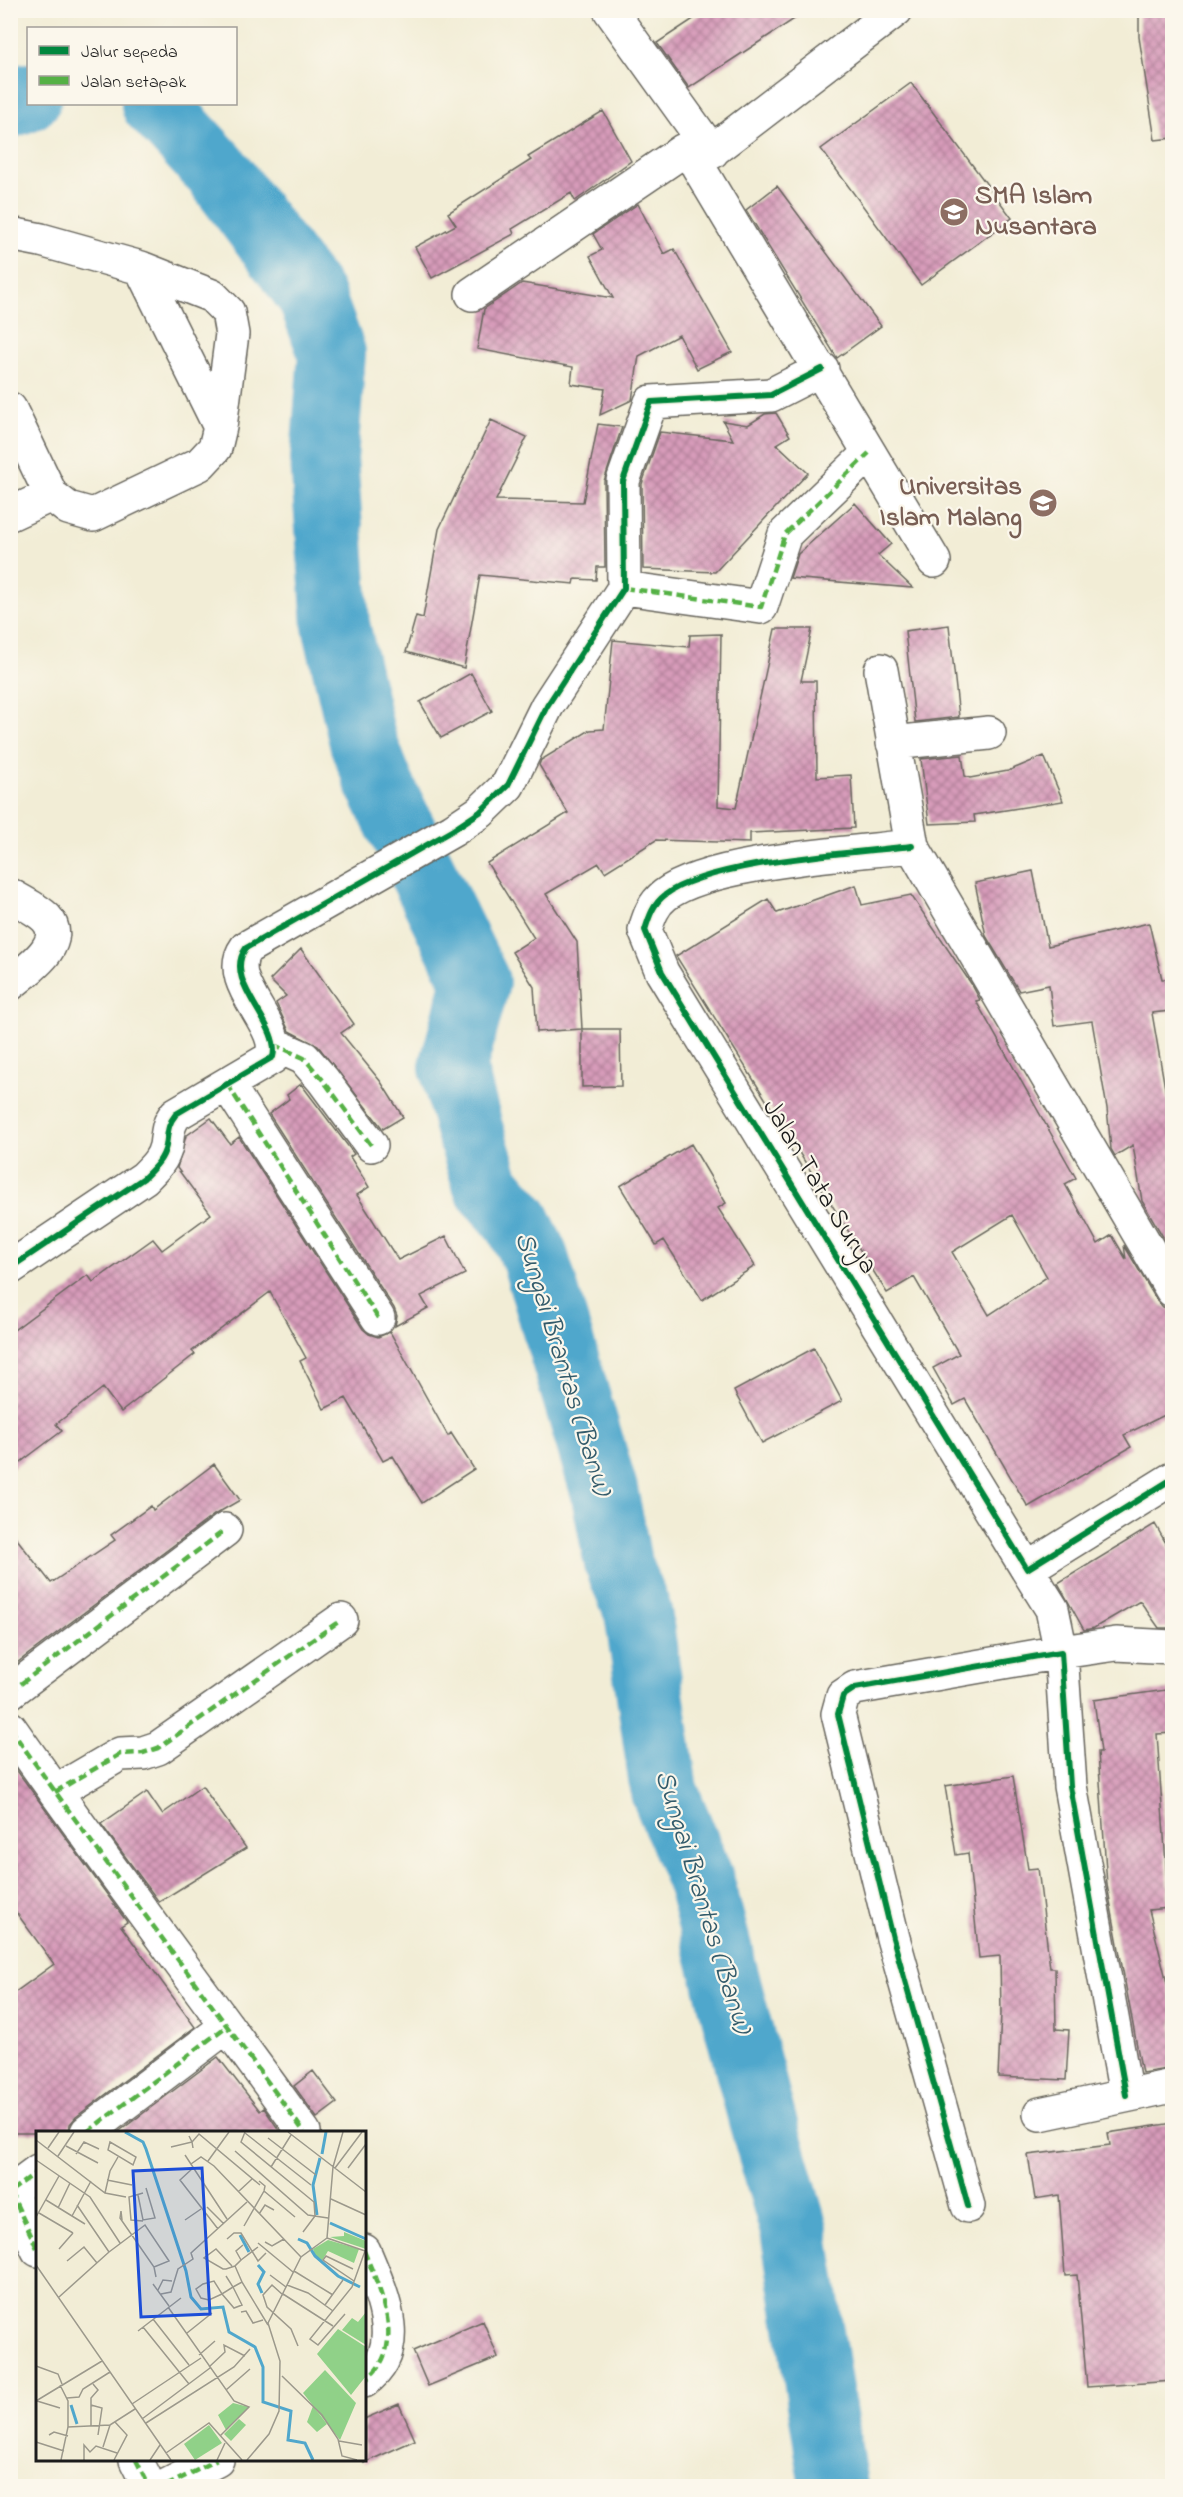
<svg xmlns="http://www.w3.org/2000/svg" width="1183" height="2497" font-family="'Indie Flower',sans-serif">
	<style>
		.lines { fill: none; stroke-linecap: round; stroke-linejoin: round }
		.river { stroke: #50a7cc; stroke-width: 68 }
		.building { fill: url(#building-cross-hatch); fill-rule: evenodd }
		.street-casing { stroke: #67655d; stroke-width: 36 }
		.street { stroke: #fff; stroke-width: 33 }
		.quiet { stroke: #55b145; stroke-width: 4.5; stroke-dasharray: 9 4.5; stroke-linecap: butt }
		.cycleway-casing { stroke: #fbf7ec; stroke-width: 10 }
		.cycleway { stroke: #00873e; stroke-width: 6 }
		.labels { text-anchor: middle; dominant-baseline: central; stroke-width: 4.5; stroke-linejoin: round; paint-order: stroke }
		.education-label { font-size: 27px; font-weight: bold; fill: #785e54; stroke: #fbf7ec; text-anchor: start }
		.street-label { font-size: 27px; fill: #1c1c1c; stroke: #fbf7ec }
		.water-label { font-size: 28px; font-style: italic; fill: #335b6b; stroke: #fbf7ec }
		.inset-river { fill: none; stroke: #50a7cc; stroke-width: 3 }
		.inset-road { fill: none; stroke: #9c998c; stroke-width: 1.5 }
		.view { fill: #1d4ed8; fill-opacity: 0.15; stroke: #1d4ed8; stroke-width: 3 }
		.inset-edge { fill: none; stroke: #1c1c1c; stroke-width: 3 }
	</style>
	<defs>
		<pattern id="building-cross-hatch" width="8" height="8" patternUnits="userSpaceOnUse" patternTransform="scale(1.5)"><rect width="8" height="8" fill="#d79bba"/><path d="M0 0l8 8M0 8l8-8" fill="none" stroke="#ae7e96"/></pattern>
	</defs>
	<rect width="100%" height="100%" fill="#fbf7ec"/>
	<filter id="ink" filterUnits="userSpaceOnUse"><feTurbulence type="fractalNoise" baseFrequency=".0167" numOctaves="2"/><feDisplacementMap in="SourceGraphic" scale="12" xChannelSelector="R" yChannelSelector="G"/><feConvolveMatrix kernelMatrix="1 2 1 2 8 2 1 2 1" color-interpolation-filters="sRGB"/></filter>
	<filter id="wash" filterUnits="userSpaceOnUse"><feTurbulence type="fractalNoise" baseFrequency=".008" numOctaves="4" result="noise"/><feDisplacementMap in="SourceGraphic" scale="24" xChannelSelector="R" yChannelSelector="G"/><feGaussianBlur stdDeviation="1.35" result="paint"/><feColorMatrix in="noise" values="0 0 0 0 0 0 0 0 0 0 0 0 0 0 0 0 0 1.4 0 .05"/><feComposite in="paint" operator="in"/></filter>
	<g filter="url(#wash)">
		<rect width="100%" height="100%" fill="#f2edd6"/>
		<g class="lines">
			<!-- river -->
			<path class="river" d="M 10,104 L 28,97
				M 155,104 L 216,170 L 311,296 L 332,353 L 324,459 L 336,625 L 363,742 L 380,785 L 476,982 L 453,1067 L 469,1128 L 487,1186 L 518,1222 L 535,1258 L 604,1490 L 618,1563 L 638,1612 L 664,1791 L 700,1879 L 762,2119 L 794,2230 L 834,2486"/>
		</g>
		<g id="blocks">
			<!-- building -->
			<path class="building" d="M 707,10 L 808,10 L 689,88 L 657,43 Z
				M 1139,10 L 1173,10 L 1173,138 L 1155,140 L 1139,37 Z
				M 911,83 L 1012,218 L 921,285 L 821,149 Z
				M 603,111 L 631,161 L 575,201 L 571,193 L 512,229 L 514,234 L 432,278 L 415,247 L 456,225 L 448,213 L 531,160 L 528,157 Z
				M 777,186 L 881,326 L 837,358 L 746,210 Z
				M 638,204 L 664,254 L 674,249 L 732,352 L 697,369 L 679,335 L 639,356 L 632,400 L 600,415 L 605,389 L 571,384 L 573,367 L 477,349 L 484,309 L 522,283 L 613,298 L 590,256 L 602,250 L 593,234 Z
				M 776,413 L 790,436 L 777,444 L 808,473 L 715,572 L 643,569 L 642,484 L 660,432 L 733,440 L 723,421 L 748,425 L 765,414 Z
				M 491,420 L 527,437 L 496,500 L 583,502 L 598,424 L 622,427 L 604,481 L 605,567 L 597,567 L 596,580 L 575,579 L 574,584 L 480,575 L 464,668 L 406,652 L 416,616 L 423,618 L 439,529 Z
				M 855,503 L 891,544 L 878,555 L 913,588 L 790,578 L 798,554 Z
				M 949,625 L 959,717 L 915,722 L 905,631 Z
				M 775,629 L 812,629 L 801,681 L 816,681 L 817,777 L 851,775 L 854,828 L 750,833 L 750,843 L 656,840 L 605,872 L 599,863 L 546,894 L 577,942 L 582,1029 L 537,1032 L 534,987 L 512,952 L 534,938 L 487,863 L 568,813 L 539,765 L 541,760 L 590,730 L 604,729 L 613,640 L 689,647 L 690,635 L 721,634 L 718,806 L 736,808 Z
				M 471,673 L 492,711 L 441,738 L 420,702 Z
				M 962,755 L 965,776 L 970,778 L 1008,771 L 1044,756 L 1063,801 L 974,815 L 975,822 L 929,824 L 921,759 Z
				M 1033,871 L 1048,946 L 1149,923 L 1162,979 L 1166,979 L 1170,1011 L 1152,1013 L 1167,1100 L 1173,1099 L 1173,1254 L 1142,1201 L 1133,1145 L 1115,1156 L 1111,1149 L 1107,1108 L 1092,1021 L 1054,1026 L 1049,985 L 1019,991 L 986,936 L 975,883 Z
				M 856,885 L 862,905 L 911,895 L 972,985 L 980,1000 L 976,1001 L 1076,1178 L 1065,1184 L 1098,1244 L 1112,1235 L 1126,1259 L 1124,1245 L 1156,1299 L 1163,1307 L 1173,1309 L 1173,1411 L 1124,1435 L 1131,1447 L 1028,1507 L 965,1399 L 954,1405 L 933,1368 L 959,1354 L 914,1277 L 887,1293 L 676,956 L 768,899 L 777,913 ZM 1012,1215 L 1047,1277 L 989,1315 L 952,1252 Z
				M 301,949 L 354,1024 L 341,1033 L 381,1082 L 403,1117 L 383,1129 L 318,1046 L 289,1031 L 276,1003 L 286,996 L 270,980 Z
				M 582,1029 L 620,1029 L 621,1086 L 582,1087 Z
				M 301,1084 L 354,1154 L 350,1157 L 369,1187 L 357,1195 L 398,1260 L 446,1236 L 465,1274 L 421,1296 L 428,1308 L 395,1326 L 397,1316 L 394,1308 L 269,1114 L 289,1099 L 287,1095 Z
				M 211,1118 L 230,1144 L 239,1137 L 363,1329 L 369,1334 L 378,1337 L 390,1332 L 448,1436 L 451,1433 L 474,1469 L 422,1503 L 393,1456 L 383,1461 L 346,1398 L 324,1409 L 300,1361 L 306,1358 L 270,1292 L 192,1351 L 195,1354 L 121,1412 L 103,1388 L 56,1424 L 62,1431 L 10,1470 L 10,1333 L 88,1275 L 93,1282 L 153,1239 L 162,1250 L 211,1214 L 177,1168 L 186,1136 Z
				M 691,1144 L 726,1203 L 718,1208 L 755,1266 L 702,1300 L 664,1240 L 656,1245 L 620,1186 Z
				M 814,1348 L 842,1401 L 762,1443 L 734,1391 Z
				M 214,1464 L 240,1500 L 214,1515 L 10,1668 L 10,1530 L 51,1583 L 115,1540 L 111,1535 L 151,1506 L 153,1510 Z
				M 1155,1524 L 1173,1556 L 1173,1628 L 1159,1628 L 1140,1601 L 1094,1628 L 1084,1630 L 1058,1583 Z
				M 1173,1689 L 1173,1733 L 1157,1734 L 1169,1908 L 1149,1910 L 1173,2007 L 1173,2068 L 1142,2073 L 1107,1885 L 1098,1752 L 1101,1752 L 1094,1700 Z
				M 10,1761 L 127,1922 L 121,1926 L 195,2027 L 76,2117 L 70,2124 L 69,2133 L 10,2133 L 10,1996 L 54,1964 L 10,1904 Z
				M 1013,1776 L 1028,1869 L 1038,1868 L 1050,1968 L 1055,1968 L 1056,2029 L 1069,2030 L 1066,2080 L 998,2077 L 1001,2014 L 1000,1956 L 979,1958 L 968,1853 L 956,1855 L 945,1786 Z
				M 202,1786 L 246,1848 L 159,1902 L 101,1824 L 147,1792 L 162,1814 Z
				M 218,2057 L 260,2111 L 264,2108 L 281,2133 L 117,2133 Z
				M 313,2071 L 337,2103 L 317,2118 L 294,2086 Z
				M 1173,2123 L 1173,2381 L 1087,2387 L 1077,2275 L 1065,2276 L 1059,2195 L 1035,2199 L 1028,2155 L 1110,2145 L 1108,2133 Z
				M 483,2321 L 498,2357 L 428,2386 L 413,2351 Z
				M 399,2404 L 415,2440 L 364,2463 L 364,2419 Z"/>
		</g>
	</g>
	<g filter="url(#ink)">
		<use href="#blocks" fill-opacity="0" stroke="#67655d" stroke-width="1.5"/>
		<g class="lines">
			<!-- street casing -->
			<g class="street-casing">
				<path id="street" d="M 610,10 L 712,152
					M 696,163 L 934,561
					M 10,234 L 41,240 L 141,268 L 220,427 L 215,448 L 200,464 L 93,515 L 68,508 L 51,495 L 10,514
					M 141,268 L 212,296 L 228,312 L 232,334 L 220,427
					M 472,294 L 684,150 L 696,163 L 896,10
					M 10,409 L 51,495
					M 624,588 L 761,607 L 785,534 L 869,453
					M 881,670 L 912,846 L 1172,1290
					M 893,743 L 989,733
					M 912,846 C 854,853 709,861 665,895 C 653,904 649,917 645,930 L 662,972 L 1027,1569 L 1172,1479
					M 10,895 C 21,902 37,909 46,918 C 69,943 27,970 10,984
					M 273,1044 L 304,1058 L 323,1080 L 371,1145
					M 227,1084 L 378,1318
					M 10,1268 L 144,1178 C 154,1168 163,1160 166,1146 C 168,1133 167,1125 176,1114 L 273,1057 C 282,1024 221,982 246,948 L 453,830 L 480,812 L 508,785 L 547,706 L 624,588 L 623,481 L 651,402 L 771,395 L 822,369
					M 1027,1569 L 1052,1609 L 1061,1652 L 1116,1644 L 1172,1647
					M 10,1692 L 225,1530
					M 10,1728 C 106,1865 207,1997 304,2132
					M 55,1792 L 120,1754 L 143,1753 L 158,1748 L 341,1620
					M 1040,2114 L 1172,2086
					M 87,2132 L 227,2026
					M 10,2191 L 38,2250
					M 11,2191 L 38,2171
					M 968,2206 L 893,1938 L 838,1714 L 843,1696 L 855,1688 L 1061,1652 L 1070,1786 L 1126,2095
					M 364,2251 C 381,2292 409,2349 364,2381
					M 136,2460 L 149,2486
					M 166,2486 L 217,2460"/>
			</g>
			<!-- street -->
			<use href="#street" class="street"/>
			<!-- quiet -->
			<path class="quiet" d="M 624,588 L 761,607 L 785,534 L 869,453
				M 273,1044 L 304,1058 L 323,1080 L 371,1145
				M 227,1084 L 378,1318
				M 10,1692 L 225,1530
				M 10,1728 C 106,1865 207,1997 304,2132
				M 55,1792 L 120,1754 L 143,1753 L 158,1748 L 341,1620
				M 87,2132 L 227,2026
				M 10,2191 L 38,2250
				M 11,2191 L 38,2171
				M 364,2251 C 381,2292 409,2349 364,2381
				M 136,2460 L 149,2486
				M 166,2486 L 217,2460"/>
			<!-- cycleway casing -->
			<g class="cycleway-casing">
				<path id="cycleway" d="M 912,846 C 854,853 709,861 665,895 C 653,904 649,917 645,930 L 662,972 L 1027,1569 L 1172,1479
					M 10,1268 L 144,1178 C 154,1168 163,1160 166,1146 C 168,1133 167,1125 176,1114 L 273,1057 C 282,1024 221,982 246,948 L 453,830 L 480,812 L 508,785 L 547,706 L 624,588 L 623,481 L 651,402 L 771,395 L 822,369
					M 968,2206 L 893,1938 L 838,1714 L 843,1696 L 855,1688 L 1061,1652 L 1070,1786 L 1126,2095"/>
			</g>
			<!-- cycleway -->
			<use href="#cycleway" class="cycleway"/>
		</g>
	</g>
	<!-- icons -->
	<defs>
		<g id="school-disc" transform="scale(1.5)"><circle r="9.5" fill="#8d6e63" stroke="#fbf7ec"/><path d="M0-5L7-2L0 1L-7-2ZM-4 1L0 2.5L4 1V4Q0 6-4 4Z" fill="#fff"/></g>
		<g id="university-disc" transform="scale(1.5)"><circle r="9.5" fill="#8d6e63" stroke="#fbf7ec"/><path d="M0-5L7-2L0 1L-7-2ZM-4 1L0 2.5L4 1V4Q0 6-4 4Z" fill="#fff"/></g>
	</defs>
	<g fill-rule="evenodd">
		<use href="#school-disc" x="954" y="212"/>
		<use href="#university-disc" x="1043" y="503"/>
	</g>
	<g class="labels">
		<!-- education labels -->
		<g class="education-label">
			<text x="975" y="196">SMA Islam<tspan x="975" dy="31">Nusantara</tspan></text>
			<text x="1022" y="487" text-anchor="end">Universitas<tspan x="1022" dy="31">Islam Malang</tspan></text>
		</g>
		<!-- street labels -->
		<g class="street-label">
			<text transform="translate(819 1187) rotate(59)">Jalan Tata Surya</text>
		</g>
		<!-- water labels -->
		<g class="water-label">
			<text transform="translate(562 1364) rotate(73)">Sungai Brantas (Banu)</text>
			<text transform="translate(702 1902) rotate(73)">Sungai Brantas (Banu)</text>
		</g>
	</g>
	<!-- overview -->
	<g transform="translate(36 2131)">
		<rect width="330" height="330" fill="#f2edd6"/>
		<path d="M 330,181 L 330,214 L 306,199 L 316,187 L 322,191 ZM 302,198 L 330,216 L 330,245 L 315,264 L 281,223 Z" fill="#90d188"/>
		<path d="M 308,101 L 330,110 L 330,118 L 294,106 L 308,105 ZM 292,109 L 323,118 L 318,132 L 292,120 L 286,130 L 279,125 L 277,118 ZM 289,239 L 320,272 L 304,309 L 267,262 ZM 197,272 L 213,276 L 190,299 L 182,284 ZM 277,275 L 291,293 L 281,301 L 271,291 Z" fill="#90d188"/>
		<path d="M 203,288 L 210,294 L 195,310 L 188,303 Z" fill="#90d188"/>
		<path d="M 173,294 L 186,312 L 159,329 L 148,313 Z" fill="#90d188"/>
		<path class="inset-river" d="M 89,1 L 107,11 L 110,18 L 150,140 L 155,166 L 165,178 L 187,176 L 193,201 L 219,216 L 227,236 L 227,271 L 255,280 L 252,309 L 269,312 L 277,329M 286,23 L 290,1M 281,84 L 277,54 L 284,27M 294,92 L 330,108M 204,104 L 213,121M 262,108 L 271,112 L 279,125 L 302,145 L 324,156M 222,134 L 228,141 L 222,153 L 226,162M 35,274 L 41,293"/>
		<path class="inset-road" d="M 209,1 L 205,11 L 278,71 L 279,85 L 267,101M 252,1 L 330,61M 209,2 L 275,54M 232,7 L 280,44M 0,9 L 69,62 L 90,66M 74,11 L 100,26 L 97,34 L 72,19 ZM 30,15 L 62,32M 135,16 L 156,11 L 153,5M 12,17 L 23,1M 157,17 L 156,11 L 163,3 L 224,54M 199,20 L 272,84 L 292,87M 40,23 L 48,11 L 63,18M 149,24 L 191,88M 22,25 L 38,1M 0,29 L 54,66 L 84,112M 172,30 L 193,1M 155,33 L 165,26 L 178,35 L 265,126M 235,36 L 255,4M 157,37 L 144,49 L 182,98M 299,37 L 326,1M 312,37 L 330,13M 71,49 L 96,54M 228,60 L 259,86M 202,61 L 216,48M 69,62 L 74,40 L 82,26M 107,62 L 93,66 L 95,89 L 107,90M 102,64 L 107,89 L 119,87 L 110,57M 295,68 L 330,84M 10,69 L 49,93M 41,74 L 73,121M 171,76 L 188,93M 22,77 L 34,52M 3,82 L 37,102M 223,83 L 229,74 L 238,79M 36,85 L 55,50M 0,86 L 23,45M 86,89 L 85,80 L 84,87 L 118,136 L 120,146M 149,89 L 165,78M 208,95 L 228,60 L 229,55 L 223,50M 291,107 L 297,36 L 307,1M 291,107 L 329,120M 191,108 L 198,102 L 205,102 L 222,130 L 230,122M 229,111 L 236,115 L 248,108M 222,112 L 257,141M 23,118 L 37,102M 205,129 L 222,116M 31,130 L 48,116 L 61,132M 0,134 L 135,329M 196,135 L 180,118 L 168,127 L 187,138 L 190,138 L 199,135M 317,138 L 290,125 L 287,129 L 318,150M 258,140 L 297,164M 234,144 L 250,156M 190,145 L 197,156 L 206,174 L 198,177 L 186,163 L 173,169 L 165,167 L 160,158 L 167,153 L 178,150 L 186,163 L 197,156 L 206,151 L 232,194M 206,151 L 199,135 L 205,129 L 200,120 L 207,114M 117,153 L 133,175M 251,154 L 272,162 L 297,180M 122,159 L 127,149 L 136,150M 125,163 L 135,161 L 142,138 L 157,128 L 155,122 L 211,71M 247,163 L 297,195M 247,164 L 236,154 L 227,164 L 231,176 L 255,198 L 262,215M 23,166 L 73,121 L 109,94 L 133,130 L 118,136M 289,174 L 307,149M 132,176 L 198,270 L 213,276 L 184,305M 205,181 L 210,180 L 217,192 L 227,189M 309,183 L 282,214 L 274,208 L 316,156 L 329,120M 117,188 L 153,234M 107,196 L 153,253M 102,200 L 145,167M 151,202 L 176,182M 163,224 L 179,210M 0,235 L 22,243 L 26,253M 173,236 L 189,221 L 188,214 L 209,225M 246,245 L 286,284 L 302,308 L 306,325 L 321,329M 24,254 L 32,270 L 32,296 L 25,329M 190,259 L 214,238M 31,267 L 43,266 L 47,258 L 74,241M 0,270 L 66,230M 1,270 L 24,277M 96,273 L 165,227M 55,274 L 66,277 L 62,304M 106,288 L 174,237M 110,292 L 198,236 L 214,218M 55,295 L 55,267 L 62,259 L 57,253M 32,296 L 74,294 L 99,278M 13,304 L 18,301 L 32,305M 303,310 L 326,314M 0,311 L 28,320M 67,316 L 74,294M 130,322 L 173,292 L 206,329M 48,329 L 48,314 L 54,321 L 60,315 L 81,322M 78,329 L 91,304 L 79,291M 114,329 L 124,314M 181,329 L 189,312M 211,329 L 233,303 L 243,280 L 244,230 L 232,192 L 265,126 L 291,107"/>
		<path class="view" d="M 166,37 L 174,183 L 105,186 L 97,40 Z"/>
		<rect width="330" height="330" class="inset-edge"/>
	</g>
	<!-- margin -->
	<rect width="1183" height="2497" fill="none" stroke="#fbf7ec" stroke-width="36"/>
	<!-- legend -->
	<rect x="27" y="27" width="210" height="78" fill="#fbf7ec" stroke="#a29f99" stroke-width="1.5"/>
	<rect x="39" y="46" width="30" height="9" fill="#00873e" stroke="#a29f99" stroke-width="1.5"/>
	<text x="81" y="57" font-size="18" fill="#1c1c1c">Jalur sepeda</text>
	<rect x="39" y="76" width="30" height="9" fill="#55b145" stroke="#a29f99" stroke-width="1.5"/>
	<text x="81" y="87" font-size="18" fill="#1c1c1c">Jalan setapak</text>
</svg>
